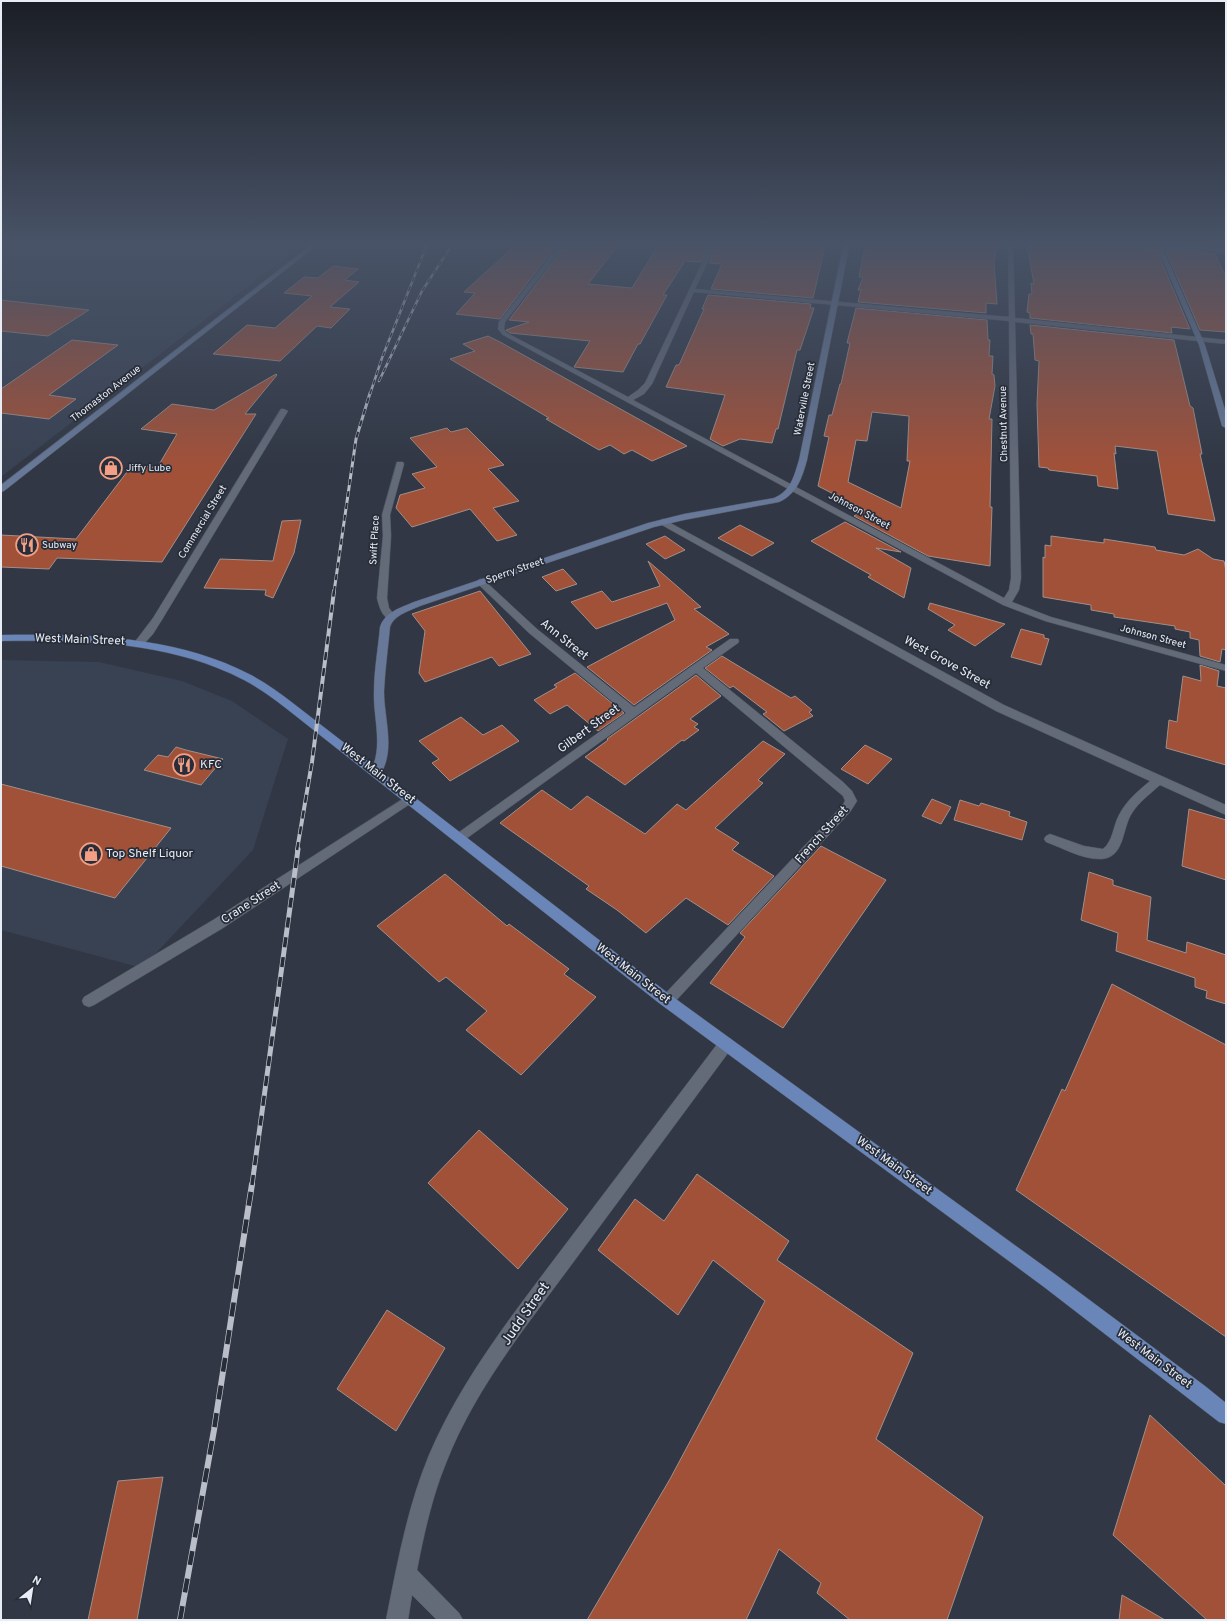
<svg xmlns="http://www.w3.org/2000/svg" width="1227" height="1621" font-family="Overpass,sans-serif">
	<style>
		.built { fill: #394253 }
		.building { fill: #a25139; stroke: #a18f89; fill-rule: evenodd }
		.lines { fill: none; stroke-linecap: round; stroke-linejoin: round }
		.street-casing { stroke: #4f555f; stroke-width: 1 }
		.secondary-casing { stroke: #4f555f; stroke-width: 1 }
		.primary-casing { stroke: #4f555f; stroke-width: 1 }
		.street { fill: #636a78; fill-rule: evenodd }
		.secondary { fill: #677898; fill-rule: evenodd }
		.primary { fill: #6a86b9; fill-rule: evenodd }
		.rail-far4-casing { stroke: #b9bec8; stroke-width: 2.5 }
		.rail-far3-casing { stroke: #b9bec8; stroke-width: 3 }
		.rail-far2-casing { stroke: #b9bec8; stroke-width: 4 }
		.rail-far1-casing { stroke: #b9bec8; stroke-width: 5 }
		.rail-casing { stroke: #b9bec8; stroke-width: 6 }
		.rail-far4 { stroke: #272d39; stroke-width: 1.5; stroke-dasharray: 5; stroke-linecap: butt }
		.rail-far3 { stroke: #272d39; stroke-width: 2; stroke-dasharray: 6; stroke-linecap: butt }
		.rail-far2 { stroke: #272d39; stroke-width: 2.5; stroke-dasharray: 8; stroke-linecap: butt }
		.rail-far1 { stroke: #272d39; stroke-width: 3.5; stroke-dasharray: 10; stroke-linecap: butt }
		.rail { stroke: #272d39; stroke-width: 4.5; stroke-dasharray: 14; stroke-linecap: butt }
		.labels { text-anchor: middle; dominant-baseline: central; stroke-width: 3.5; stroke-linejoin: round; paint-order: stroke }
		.far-street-label { font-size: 10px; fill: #e8edf5; stroke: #272d39 }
		.far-poi-label { font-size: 10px; fill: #e8edf5; stroke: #272d39; text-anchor: start }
		.street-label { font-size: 12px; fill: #e8edf5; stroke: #272d39 }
		.poi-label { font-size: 12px; fill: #e8edf5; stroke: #272d39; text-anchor: start }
		.near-street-label { font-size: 14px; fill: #e8edf5; stroke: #272d39 }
	</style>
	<rect width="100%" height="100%" fill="#313744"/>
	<!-- built -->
	<path class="built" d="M 1,242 L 305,242 L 1,477 Z
		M 1,660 L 99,662 L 182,681 L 232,701 L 288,739 L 253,850 L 142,968 L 1,930 Z"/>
	<!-- building -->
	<path class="building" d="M 519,242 L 557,244 L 500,319 L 456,314 L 475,293 L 464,292 Z
		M 591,242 L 621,242 L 588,284 L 632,288 L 660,242 L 711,242 L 701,262 L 685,261 L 663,295 L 667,295 L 640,344 L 638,344 L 623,372 L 574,367 L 590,341 L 510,333 L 506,330 L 529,322 L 509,320 L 566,245 L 587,247 Z
		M 718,242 L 749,242 L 797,244 L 797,242 L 826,242 L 813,298 L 711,289 L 722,264 L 709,263 Z
		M 866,242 L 970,242 L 997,244 L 994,263 L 997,304 L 986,303 L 986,313 L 858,302 L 861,290 L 858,290 L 863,277 L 859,277 Z
		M 1028,242 L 1091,244 L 1091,242 L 1156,249 L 1190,329 L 1171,327 L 1172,333 L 1030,318 L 1030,313 L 1027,312 L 1029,294 L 1032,294 L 1031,283 L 1034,284 L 1027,245 L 1029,245 Z
		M 1186,242 L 1209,242 L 1212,246 L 1187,245 Z
		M 1165,249 L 1215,254 L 1226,277 L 1226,332 L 1200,330 Z
		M 333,266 L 358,269 L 345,280 L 359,282 L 330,307 L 350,309 L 331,328 L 317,326 L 280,361 L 213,354 L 247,325 L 275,328 L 312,296 L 284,293 L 304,277 L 318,278 Z
		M 708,295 L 811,304 L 810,308 L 814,308 L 800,350 L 797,350 L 778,429 L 776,429 L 772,443 L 740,439 L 723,446 L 710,439 L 725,395 L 666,387 L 676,365 L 679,365 L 704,309 L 702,309 Z
		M 1,300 L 89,310 L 48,336 L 1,331 Z
		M 856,308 L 987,320 L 988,340 L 990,340 L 989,356 L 993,356 L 992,374 L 994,375 L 995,386 L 989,419 L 992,419 L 990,507 L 992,507 L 990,566 L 928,556 L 854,516 L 865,510 L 818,486 L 829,437 L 824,436 L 829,415 L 832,415 L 840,384 L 841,384 L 850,343 L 847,343 ZM 872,412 L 909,416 L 907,461 L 910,461 L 901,508 L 848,482 L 856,440 L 867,441 Z
		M 1030,325 L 1174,340 L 1190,406 L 1193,408 L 1202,454 L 1200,454 L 1215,521 L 1168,514 L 1157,451 L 1115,446 L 1116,454 L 1114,453 L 1118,489 L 1098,486 L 1097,476 L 1049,470 L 1048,468 L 1039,467 L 1037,404 L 1039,361 L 1035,360 L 1033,334 L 1031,334 Z
		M 488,336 L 500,342 L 687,446 L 652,461 L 632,450 L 624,454 L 610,445 L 599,450 L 546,419 L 549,418 L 450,359 L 475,351 L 463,344 Z
		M 72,340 L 118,345 L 49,395 L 76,399 L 49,419 L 1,413 L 1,389 Z
		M 276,374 L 277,375 L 245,414 L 256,414 L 162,562 L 57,558 L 49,569 L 1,567 L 1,535 L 76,539 L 133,464 L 157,468 L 177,434 L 141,429 L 172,404 L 214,410 Z
		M 447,428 L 451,432 L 467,428 L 504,465 L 488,469 L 519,501 L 493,508 L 517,535 L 497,541 L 470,509 L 412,527 L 396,508 L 400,495 L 425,488 L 412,474 L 437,467 L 410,438 Z
		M 301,520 L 294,553 L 273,598 L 265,595 L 266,590 L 204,588 L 220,559 L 273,561 L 282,521 Z
		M 845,522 L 901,552 L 876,548 L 911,568 L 904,598 L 868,577 L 871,575 L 811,541 Z
		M 740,525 L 774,543 L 752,556 L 718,538 Z
		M 665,536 L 685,550 L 665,559 L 646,544 Z
		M 1051,536 L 1104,543 L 1104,539 L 1155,547 L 1156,550 L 1184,555 L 1198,549 L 1213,559 L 1224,561 L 1226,571 L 1226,650 L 1222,649 L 1220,662 L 1200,656 L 1199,640 L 1190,638 L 1190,632 L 1175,629 L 1175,626 L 1114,617 L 1114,614 L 1091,610 L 1091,605 L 1043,597 L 1043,557 L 1045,558 L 1045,545 L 1051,546 Z
		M 648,561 L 701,607 L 694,609 L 729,634 L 706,647 L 712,650 L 634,705 L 587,667 L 675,620 L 667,603 L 596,629 L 571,602 L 602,591 L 612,602 L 660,586 Z
		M 563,569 L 577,584 L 556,591 L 542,577 Z
		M 480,591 L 531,654 L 499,666 L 492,657 L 425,682 L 419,673 L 425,631 L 412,614 Z
		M 930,603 L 1005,624 L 975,646 L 948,630 L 955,625 L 928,609 Z
		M 1021,629 L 1044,635 L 1044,638 L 1049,639 L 1041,665 L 1011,657 Z
		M 722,656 L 791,698 L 795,696 L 812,710 L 809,712 L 813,716 L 784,731 L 763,714 L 767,712 L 733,686 L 730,688 L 705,668 Z
		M 1200,665 L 1219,671 L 1217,686 L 1226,688 L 1226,765 L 1166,748 L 1169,720 L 1177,722 L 1183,676 L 1201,681 Z
		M 575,673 L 624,713 L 598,731 L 567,705 L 550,714 L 534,700 L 557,687 L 554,685 Z
		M 696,675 L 721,696 L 690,719 L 698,724 L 694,727 L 699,730 L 684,741 L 682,740 L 625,785 L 585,757 L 608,740 L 607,739 Z
		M 461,717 L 483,735 L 502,725 L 519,741 L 450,781 L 432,763 L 439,759 L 419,741 Z
		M 763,741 L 785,754 L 758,780 L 763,783 L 715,828 L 739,843 L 732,850 L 774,876 L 728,925 L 686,898 L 646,933 L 617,910 L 586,889 L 589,886 L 500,823 L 542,790 L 571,810 L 587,796 L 645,834 L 677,804 L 686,810 Z
		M 865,745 L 892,759 L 868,784 L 841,769 Z
		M 176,747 L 186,750 L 223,759 L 201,785 L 144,770 L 158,755 L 168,757 Z
		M 1,784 L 171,828 L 115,898 L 1,866 Z
		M 932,799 L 951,807 L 941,824 L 922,816 Z
		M 960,800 L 979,806 L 981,803 L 1010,812 L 1009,816 L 1027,822 L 1022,840 L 954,820 Z
		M 1189,809 L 1226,820 L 1226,880 L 1182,866 Z
		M 821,846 L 886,880 L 783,1028 L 710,983 L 745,937 L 740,933 Z
		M 1089,872 L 1113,880 L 1113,885 L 1151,897 L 1147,940 L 1186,953 L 1187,942 L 1226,955 L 1226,1004 L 1206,998 L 1207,991 L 1195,987 L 1195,978 L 1116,951 L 1118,933 L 1081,920 Z
		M 445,874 L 507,926 L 509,924 L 569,969 L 564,974 L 596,997 L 521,1075 L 466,1030 L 487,1011 L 446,977 L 439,982 L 377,926 Z
		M 1112,984 L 1226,1045 L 1226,1337 L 1016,1190 L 1062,1089 L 1065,1091 Z
		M 479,1130 L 568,1209 L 518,1269 L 428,1183 Z
		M 697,1174 L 789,1241 L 777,1260 L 913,1353 L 876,1439 L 983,1517 L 947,1620 L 850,1620 L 817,1593 L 821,1583 L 779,1549 L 746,1620 L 587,1620 L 670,1479 L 765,1301 L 713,1260 L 678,1315 L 598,1250 L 635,1199 L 664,1221 Z
		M 387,1310 L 445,1348 L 396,1431 L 337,1389 Z
		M 1150,1415 L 1226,1486 L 1226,1620 L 1207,1620 L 1113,1535 Z
		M 163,1477 L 137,1620 L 88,1620 L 118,1481 Z
		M 1122,1595 L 1165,1620 L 1119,1620 Z"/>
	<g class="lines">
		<!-- street casing -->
		<g class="street-casing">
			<path id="street" d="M 561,242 L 567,242 L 505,322 L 504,329 L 507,333 L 628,397 L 638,390 L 645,383 L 712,242 L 717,242 L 695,289 L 1009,317 L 1008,242 L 1013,242 L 1015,318 L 1226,340 L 1226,344 L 1015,322 L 1021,578 L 1019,590 L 1012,602 L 1051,617 L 1226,665 L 1226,671 L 1045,621 L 1003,605 L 503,335 L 498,329 L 499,322 ZM 694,292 L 1009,321 L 1011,578 L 1009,590 L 1004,598 L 633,400 L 644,394 L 652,384 Z
				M 1115,242 L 1133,242 L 1226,249 L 1226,253 L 1118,244 Z
				M 281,409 L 284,409 L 288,411 L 163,618 L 153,634 L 143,645 L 135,645 L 134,643 L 153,618 Z
				M 397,462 L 403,462 L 404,464 L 390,515 L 391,536 L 387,598 L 389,608 L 396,617 L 391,620 C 382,618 379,606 377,598 L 383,536 L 382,515 Z
				M 663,519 L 1004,705 L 1226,805 L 1226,815 L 1160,785 C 1150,794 1139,802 1132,813 C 1122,828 1125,857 1102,859 C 1083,860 1063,848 1046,842 L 1044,839 L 1046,836 L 1050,834 L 1084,846 L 1103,849 C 1113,841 1113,826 1119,815 C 1126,801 1138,791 1150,781 L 996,711 L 660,524 L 659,522 Z
				M 481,579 L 484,580 L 537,629 L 634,707 L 730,639 L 738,639 L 739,641 L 738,643 L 703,668 L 843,782 L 852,791 L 857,801 L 850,812 L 672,1005 L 667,1007 L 662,1005 L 660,1001 L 662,997 L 842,806 L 845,801 L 843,796 L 696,673 L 463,841 L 459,843 L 455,841 L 453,838 L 455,835 L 626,713 L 529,633 L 478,584 L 476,582 L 478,580 Z
				M 409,795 L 413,796 L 415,799 L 413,802 L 223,928 L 94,1005 L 89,1007 L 84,1005 L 82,1001 L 84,997 L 213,920 Z
				M 726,1037 L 731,1039 L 733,1044 L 731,1049 C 677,1122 623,1195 569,1268 C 524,1329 474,1391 446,1463 C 432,1497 424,1534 417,1570 L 459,1613 L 463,1620 L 437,1620 L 412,1595 L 408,1620 L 386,1620 C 397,1565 407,1508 429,1455 C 461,1380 513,1314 562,1249 C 615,1179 668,1109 721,1039 Z"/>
		</g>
		<!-- secondary casing -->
		<g class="secondary-casing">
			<path id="secondary" d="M 315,242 L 321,242 L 4,491 L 1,492 L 1,485 Z
				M 844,242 L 850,242 L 807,460 C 802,478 797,494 779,502 L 684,520 L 654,527 L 420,606 C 409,611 394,615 390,627 C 388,648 385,670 384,691 C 384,719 396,750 380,775 L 376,776 L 372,775 L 370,772 C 384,748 373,718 374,692 C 374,671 378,649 380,627 C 385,612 400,608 414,602 L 648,523 L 684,514 L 774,498 C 791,491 794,476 799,460 Z
				M 1155,242 L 1160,242 L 1205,345 L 1226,413 L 1226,428 L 1222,426 L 1199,345 Z"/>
		</g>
		<!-- primary casing -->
		<g class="primary-casing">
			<path id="primary" d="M 1,635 C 86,634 174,635 251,675 C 266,683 280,693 294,704 L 669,994 L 1056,1275 L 1205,1386 L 1226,1403 L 1226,1424 L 1219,1422 L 1044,1287 L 659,1003 L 287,709 C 273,698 259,688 244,680 C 169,641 83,640 1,641 Z"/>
		</g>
		<!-- street -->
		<use href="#street" class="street"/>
		<!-- secondary -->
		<use href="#secondary" class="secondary"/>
		<!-- primary -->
		<use href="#primary" class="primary"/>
		<!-- rail-far4 casing -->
		<g class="rail-far4-casing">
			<path id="rail-far4" d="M 379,381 L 422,291 L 454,242
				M 370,394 L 382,358 L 428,242"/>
		</g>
		<!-- rail-far3 casing -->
		<g class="rail-far3-casing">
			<path id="rail-far3" d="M 334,592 L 356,439 L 370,393"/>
		</g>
		<!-- rail-far2 casing -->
		<g class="rail-far2-casing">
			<path id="rail-far2" d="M 297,850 L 312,762 L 334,591"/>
		</g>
		<!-- rail-far1 casing -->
		<g class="rail-far1-casing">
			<path id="rail-far1" d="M 252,1185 L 298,849"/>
		</g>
		<!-- rail casing -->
		<g class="rail-casing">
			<path id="rail" d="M 180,1620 L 214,1430 L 252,1184"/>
		</g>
		<!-- rail-far4 -->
		<use href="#rail-far4" class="rail-far4"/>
		<!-- rail-far3 -->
		<use href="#rail-far3" class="rail-far3"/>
		<!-- rail-far2 -->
		<use href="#rail-far2" class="rail-far2"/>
		<!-- rail-far1 -->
		<use href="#rail-far1" class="rail-far1"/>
		<!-- rail -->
		<use href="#rail" class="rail"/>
	</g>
	<!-- sky -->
	<linearGradient id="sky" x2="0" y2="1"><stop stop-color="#1b1e25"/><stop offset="0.52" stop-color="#485367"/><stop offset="1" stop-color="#485367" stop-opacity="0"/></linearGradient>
	<rect width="1227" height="468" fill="url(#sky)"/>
	<!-- icons -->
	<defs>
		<g id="shop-ring" transform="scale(1.15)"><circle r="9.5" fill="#272d39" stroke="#f39f86" stroke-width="1.5"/><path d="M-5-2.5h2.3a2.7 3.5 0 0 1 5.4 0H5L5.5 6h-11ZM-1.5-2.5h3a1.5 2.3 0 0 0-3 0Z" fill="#f39f86"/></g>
		<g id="restaurant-ring" transform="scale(1.15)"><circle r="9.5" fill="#272d39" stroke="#f39f86" stroke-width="1.5"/><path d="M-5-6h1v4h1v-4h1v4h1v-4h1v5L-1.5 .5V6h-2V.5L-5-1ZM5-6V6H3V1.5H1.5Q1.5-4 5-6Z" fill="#f39f86"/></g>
	</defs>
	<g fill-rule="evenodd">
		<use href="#shop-ring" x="111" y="468"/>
		<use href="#restaurant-ring" x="27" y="545"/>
		<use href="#restaurant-ring" x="184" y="765"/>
		<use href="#shop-ring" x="91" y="854"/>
	</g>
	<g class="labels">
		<!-- far-street labels -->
		<g class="far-street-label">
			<text transform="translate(106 394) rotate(-38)">Thomaston Avenue</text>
			<text transform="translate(805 399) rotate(-79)">Waterville Street</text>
			<text transform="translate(1004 424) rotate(-91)">Chestnut Avenue</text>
			<text transform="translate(859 511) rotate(28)">Johnson Street</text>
			<text transform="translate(203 522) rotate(-59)">Commercial Street</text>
			<text transform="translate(375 540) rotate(-87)">Swift Place</text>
			<text transform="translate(515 571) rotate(-19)">Sperry Street</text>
			<text transform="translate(1153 637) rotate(15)">Johnson Street</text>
		</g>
		<!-- far-poi labels -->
		<g class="far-poi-label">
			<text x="126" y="468">Jiffy Lube</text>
			<text x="42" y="545">Subway</text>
		</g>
		<!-- street labels -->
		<g class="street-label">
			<text transform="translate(80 640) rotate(2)">West Main Street</text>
			<text transform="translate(564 640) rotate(39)">Ann Street</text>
			<text transform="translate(947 663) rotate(29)">West Grove Street</text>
			<text transform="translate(589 729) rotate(-36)">Gilbert Street</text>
			<text transform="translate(378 774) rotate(38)">West Main Street</text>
			<text transform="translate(822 835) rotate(-48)">French Street</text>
			<text transform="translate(251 903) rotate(-33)">Crane Street</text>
			<text transform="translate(633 974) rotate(38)">West Main Street</text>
			<text transform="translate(894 1166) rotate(36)">West Main Street</text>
			<text transform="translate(1154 1359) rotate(37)">West Main Street</text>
		</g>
		<!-- poi labels -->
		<g class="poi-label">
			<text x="200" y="765">KFC</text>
			<text x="106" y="854">Top Shelf Liquor</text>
		</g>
		<!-- near-street labels -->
		<g class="near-street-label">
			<text transform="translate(526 1314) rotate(-55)">Judd Street</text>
		</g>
	</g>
	<!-- border -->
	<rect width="1227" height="1621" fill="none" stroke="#e8edf5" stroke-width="4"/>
	<!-- north arrow -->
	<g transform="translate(32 1589) rotate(30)" stroke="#272d39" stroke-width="3" paint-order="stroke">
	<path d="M0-3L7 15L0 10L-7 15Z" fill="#e8edf5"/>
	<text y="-6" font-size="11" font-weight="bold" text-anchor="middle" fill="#e8edf5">N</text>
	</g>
</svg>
